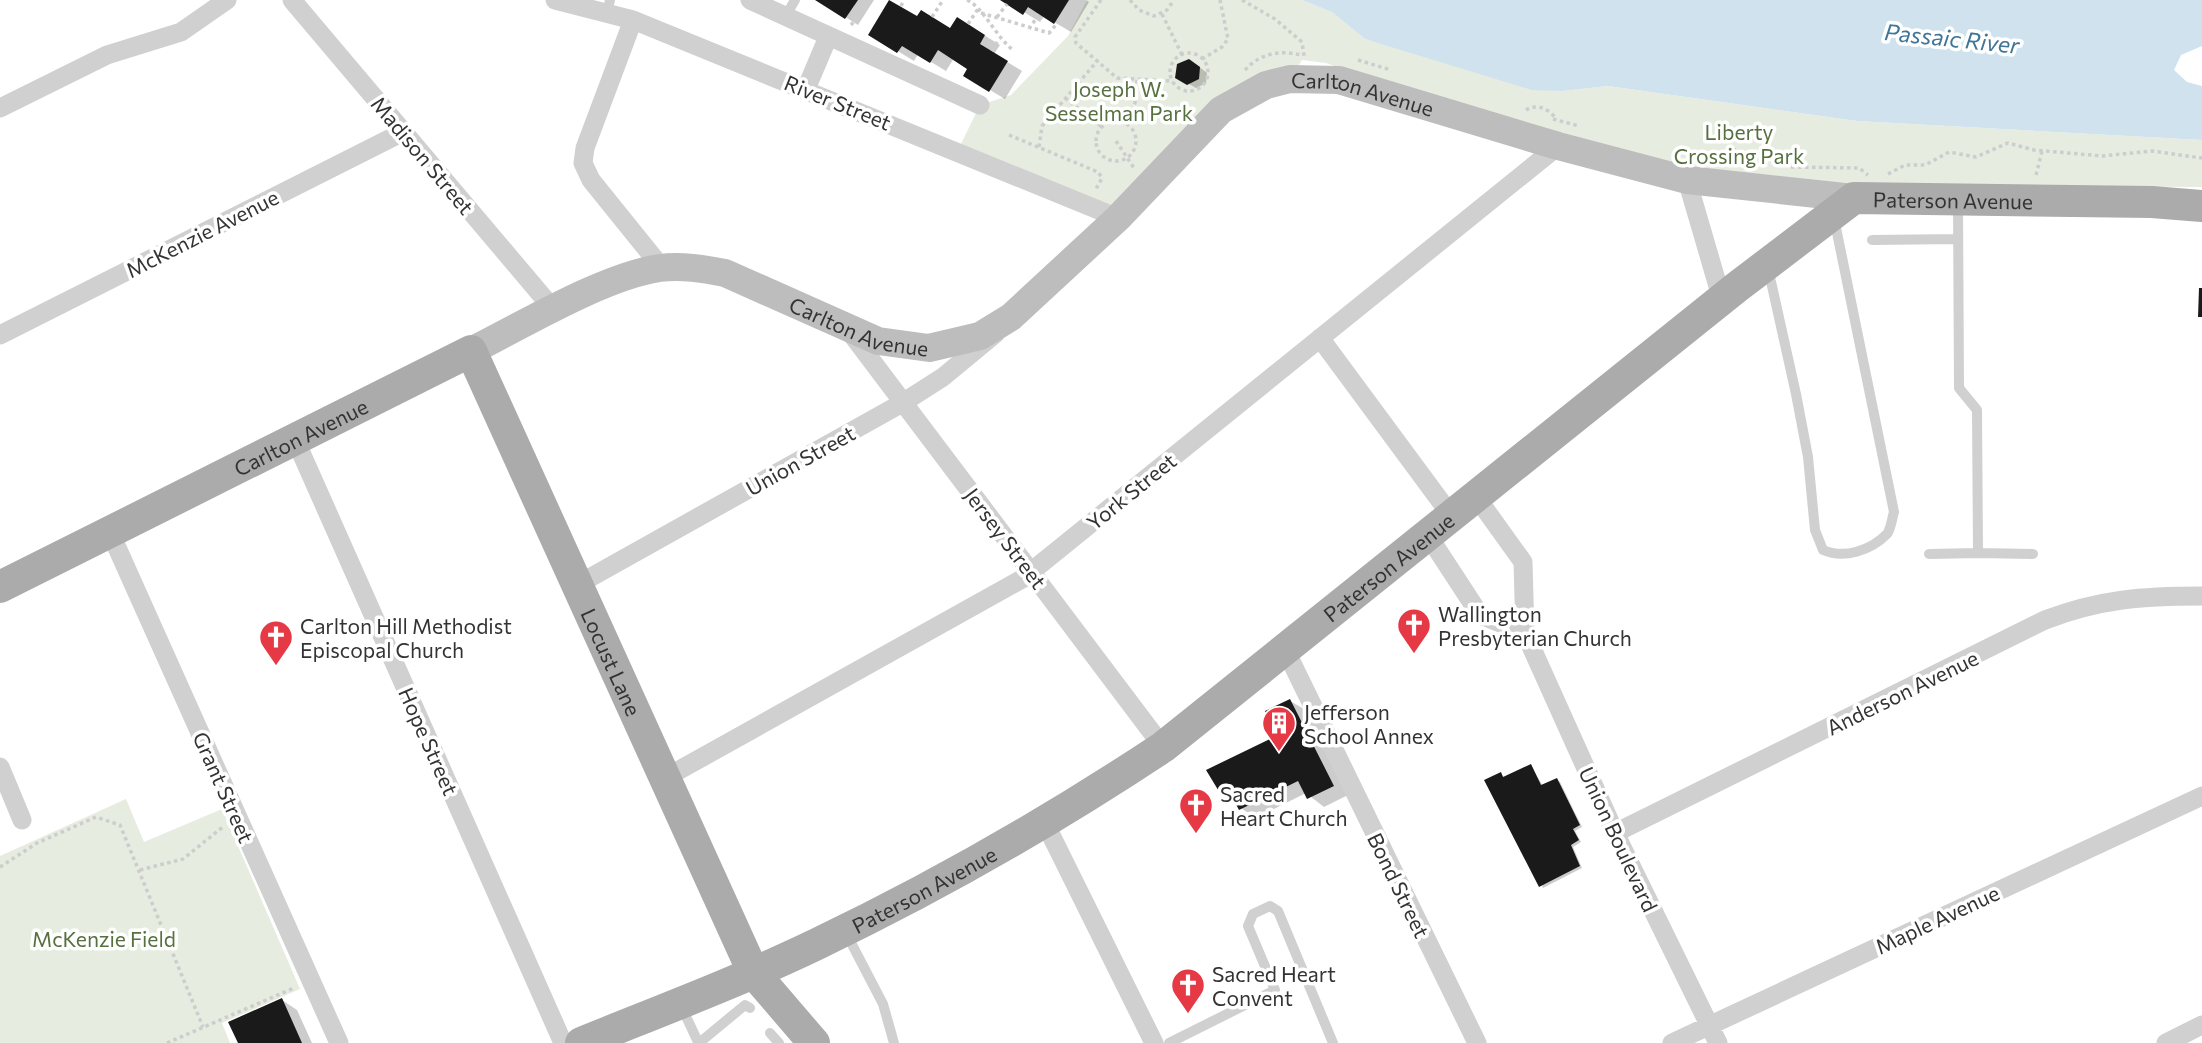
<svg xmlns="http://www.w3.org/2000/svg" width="2202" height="1043" font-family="Commissioner,sans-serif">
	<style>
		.green { fill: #e6ecdf }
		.water { fill: #cfe2ee }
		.pier { fill: #fff }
		.shadow { fill: #0003 }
		.building { fill: #1a1a1a }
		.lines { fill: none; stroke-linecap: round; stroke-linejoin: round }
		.path { stroke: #cdcdcd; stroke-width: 3.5; stroke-dasharray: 3.5 3.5; stroke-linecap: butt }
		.lane { stroke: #d0d0d0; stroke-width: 10 }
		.street { stroke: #d0d0d0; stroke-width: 19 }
		.secondary { stroke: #bdbdbd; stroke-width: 28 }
		.primary { stroke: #ababab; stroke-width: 32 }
		.labels { text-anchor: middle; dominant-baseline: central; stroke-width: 7; stroke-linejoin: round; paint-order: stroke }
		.park-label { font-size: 21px; fill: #56703f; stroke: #fff }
		.street-label { font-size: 21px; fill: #333; stroke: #fff }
		.poi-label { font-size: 21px; fill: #333; stroke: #fff; text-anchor: start }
		.water-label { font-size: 23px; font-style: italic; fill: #3f7597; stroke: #fff }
	</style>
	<rect width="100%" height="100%" fill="#fff"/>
	<!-- green -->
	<path class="green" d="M 1087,0 L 1302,0 L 1332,12 L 1365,39 L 1563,91 L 1608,86 L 1857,121 L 2202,140 L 2202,187 L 1817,184 L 1707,176 L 1377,81 L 1326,63 L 1302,60 L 1290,79 L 1266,85 L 1118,218 L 958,150 L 980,105 L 1011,95 L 1068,36 Z
		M 126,799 L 144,842 L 222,809 L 300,989 L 222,1023 L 230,1043 L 0,1043 L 0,856 Z"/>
	<!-- water -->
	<path class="water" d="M 1302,0 L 2202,0 L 2202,140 L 1857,121 L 1608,86 L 1563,91 L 1532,90 L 1365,39 L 1332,12 Z"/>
	<!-- pier -->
	<path class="pier" d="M 2202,46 L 2202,86 L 2187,82 L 2174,70 L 2181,55 Z"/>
	<!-- shadow -->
	<path class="shadow" d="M 818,0 L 874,0 L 858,25 Z
		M 1004,0 L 1086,0 L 1089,2 L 1071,32 L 1044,16 L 1040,22 Z
		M 918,18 L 951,30 L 973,28 L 1000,45 L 994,54 L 1022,71 L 1005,99 L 990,90 L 970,68 L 954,58 L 946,71 L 918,54 L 914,61 L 870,34 Z
		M 1197,65 L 1207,73 L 1206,83 L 1196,88 L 1177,77 Z
		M 1290,701 L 1306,710 L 1348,795 L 1324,807 L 1306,793 L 1256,818 L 1224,797 L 1280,736 Z
		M 1531,766 L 1543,786 L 1557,780 L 1560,782 L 1582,827 L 1575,831 L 1581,842 L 1573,847 L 1582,868 L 1543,888 L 1501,774 L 1505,778 Z
		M 282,1000 L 297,1010 L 312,1043 L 240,1043 Z"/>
	<!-- building -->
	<path class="building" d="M 815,0 L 858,0 L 845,19 Z
		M 889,0 L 917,16 L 921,10 L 950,28 L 957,17 L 985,35 L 980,44 L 1008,61 L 989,92 L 963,76 L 967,69 L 938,50 L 930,63 L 902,46 L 897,53 L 868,35 Z
		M 1000,0 L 1069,0 L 1054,24 L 1028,7 L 1023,15 Z
		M 1189,59 L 1200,67 L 1199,79 L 1187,85 L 1175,78 L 1177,64 Z
		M 2199,288 L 2202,288 L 2202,317 L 2198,317 Z
		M 1290,699 L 1334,786 L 1307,799 L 1298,781 L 1239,810 L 1231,795 L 1223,798 L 1206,770 L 1278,735 L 1265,711 Z
		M 1531,764 L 1541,785 L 1557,778 L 1580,825 L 1573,829 L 1579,840 L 1571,845 L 1580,866 L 1539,887 L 1484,780 L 1501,772 L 1503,777 Z
		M 282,998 L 302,1043 L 238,1043 L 228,1022 Z"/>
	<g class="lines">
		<!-- path -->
		<path class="path" d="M 967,0 C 984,8 996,37 1013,50
			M 1101,0 L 1075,37 L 1076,43 L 1117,78 L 1172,81
			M 1130,0 L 1139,10 L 1154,16 L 1167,10 L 1174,0
			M 1242,0 L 1275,19 L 1302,42 L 1304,56
			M 901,6 L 904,0
			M 853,8 L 861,13
			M 981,13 L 1049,33 L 1077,0
			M 1162,14 L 1182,55
			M 932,17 L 943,0
			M 997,17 L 1007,4
			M 968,24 L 978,9
			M 851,25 L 872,0
			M 1029,29 L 1039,14
			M 992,51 L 999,39
			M1170 72a19 19 0 1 1 38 0a19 19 0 1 1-38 0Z
			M 1202,59 L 1222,47 L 1228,39 L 1220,0
			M 1358,60 L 1391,70
			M 1245,70 C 1261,53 1279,50 1301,55
			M 1065,98 L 1102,127
			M 1526,110 C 1536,103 1550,109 1556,119
			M 1553,119 L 1579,126
			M1096 141a20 20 0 1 1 40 0a20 20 0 1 1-40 0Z
			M 1125,123 L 1135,103 L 1137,80
			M 1009,135 L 1098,172 L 1102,178 L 1096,189
			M 1116,141 L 1134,168
			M 1039,147 L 1042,126 L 1098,60
			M 1714,159 L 1737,149 L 1759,164
			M 1791,167 L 1859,168 L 1868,175
			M 1888,174 L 1905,165 L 1925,165 L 1949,152 L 1976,157 L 2008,143 L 2034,150 L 2102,156 L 2152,151 L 2202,158
			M 2036,175 L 2042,151
			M 0,867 L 37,843 L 96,817 L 120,825 L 203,1027
			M 140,870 L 183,859 L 224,826
			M 167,1043 L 294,988"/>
		<!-- lane -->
		<path class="lane" d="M 607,14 L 610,0
			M 785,17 L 795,0
			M 1958,203 L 1959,388 L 1977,410 L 1978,553 L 2033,554
			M 1872,240 L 1958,239
			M 1768,268 L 1796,394 L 1808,457 L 1815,530 L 1823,550 C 1844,559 1870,551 1887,534 C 1891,529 1892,518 1894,512 L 1834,218
			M 1929,554 L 1978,553
			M 846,933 L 883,1004 L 894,1043
			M 682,1008 L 698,1042
			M 770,1033 L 779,1043
			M 699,1043 L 745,1005 L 750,1008
			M 1169,1043 L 1275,990 L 1248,926 L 1253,914 L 1270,906 L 1278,911 L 1333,1043"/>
		<!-- street -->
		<path class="street" d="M 292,0 L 554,310
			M 555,0 L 633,20 L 1118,218
			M 750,0 L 980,105
			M 633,20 L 585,148 L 583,163 L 591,180 L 662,268
			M 806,89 L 828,37
			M 0,108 L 107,55 L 181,32 L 227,0
			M 1687,180 L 1722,300
			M 850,332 L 1163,747
			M 0,335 L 403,132
			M 1320,338 L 1453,518
			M 295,439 L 563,1043
			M 1477,498 L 1523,562 L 1525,633 L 1615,833 L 1718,1043
			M 110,532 L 339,1043
			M 1429,537 L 1480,615 L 1525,633
			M 577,585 L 904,402 L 943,377 L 995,334
			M 1286,651 L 1477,1043
			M 0,767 L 22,820
			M 665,778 L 1022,579 L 1558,146
			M 1044,821 L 1154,1043
			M 1615,833 L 2045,620 C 2100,599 2143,596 2202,596
			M 1672,1043 L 2202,796
			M 2166,1043 L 2202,1025"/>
		<!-- secondary -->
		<path class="secondary" id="s1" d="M 471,351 C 523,325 604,276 660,268 C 681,265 704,269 725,273 L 878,341 L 929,348 L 980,336 L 1011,317 L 1118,218 L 1221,110 L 1266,85 L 1290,79 L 1339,80 L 1558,146 L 1687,180 L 1854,198"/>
		<!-- primary -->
		<g class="primary">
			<path id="s2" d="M 0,587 L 471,351 L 753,972 L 814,1043"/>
			<path id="s3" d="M 581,1043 C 660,1011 740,981 817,944 C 936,887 1053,820 1163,747 L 1737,287 L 1854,198 L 2152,202 L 2202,206"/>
		</g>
	</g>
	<!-- icons -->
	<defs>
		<g id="church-pin" transform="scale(1.75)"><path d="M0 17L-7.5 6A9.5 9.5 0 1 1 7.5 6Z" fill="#e63946" stroke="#fff"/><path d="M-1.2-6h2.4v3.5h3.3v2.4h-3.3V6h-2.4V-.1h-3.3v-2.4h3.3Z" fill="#fff"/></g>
		<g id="building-pin" transform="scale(1.75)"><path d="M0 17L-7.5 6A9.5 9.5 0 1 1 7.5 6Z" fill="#e63946" stroke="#fff"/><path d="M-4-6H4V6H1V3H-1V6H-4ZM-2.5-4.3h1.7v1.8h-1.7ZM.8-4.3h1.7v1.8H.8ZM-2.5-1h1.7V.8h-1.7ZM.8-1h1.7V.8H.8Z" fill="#fff"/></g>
	</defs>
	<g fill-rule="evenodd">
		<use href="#church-pin" x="1414" y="625"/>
		<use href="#church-pin" x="276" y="637"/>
		<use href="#building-pin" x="1279" y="723"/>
		<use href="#church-pin" x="1196" y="805"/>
		<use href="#church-pin" x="1188" y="985"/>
	</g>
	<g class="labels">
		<!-- park labels -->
		<g class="park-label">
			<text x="1119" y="88">Joseph W.<tspan x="1119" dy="24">Sesselman Park</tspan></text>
			<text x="1739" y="131">Liberty<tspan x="1739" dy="24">Crossing Park</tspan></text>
			<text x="104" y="938">McKenzie Field</text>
		</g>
		<!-- street labels -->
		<g class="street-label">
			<text stroke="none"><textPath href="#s1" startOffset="1026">Carlton Avenue</textPath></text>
			<text transform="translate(838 102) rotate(22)">River Street</text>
			<text transform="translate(423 155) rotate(50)">Madison Street</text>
			<text stroke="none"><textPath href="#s3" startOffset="1636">Paterson Avenue</textPath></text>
			<text transform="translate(202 233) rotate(-27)">McKenzie Avenue</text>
			<text stroke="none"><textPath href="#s1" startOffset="418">Carlton Avenue</textPath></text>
			<text stroke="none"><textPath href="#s2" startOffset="336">Carlton Avenue</textPath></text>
			<text transform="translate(800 460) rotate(-29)">Union Street</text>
			<text transform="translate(1131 491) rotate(-39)">York Street</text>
			<text transform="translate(1006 538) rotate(53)">Jersey Street</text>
			<text stroke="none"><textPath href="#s3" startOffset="943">Paterson Avenue</textPath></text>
			<text stroke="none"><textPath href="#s2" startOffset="868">Locust Lane</textPath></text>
			<text transform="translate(1902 692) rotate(-26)">Anderson Avenue</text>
			<text transform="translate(429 741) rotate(66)">Hope Street</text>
			<text transform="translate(224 787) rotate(66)">Grant Street</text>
			<text transform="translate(1619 839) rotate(65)">Union Boulevard</text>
			<text transform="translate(1399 885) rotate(64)">Bond Street</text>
			<text stroke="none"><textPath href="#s3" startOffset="376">Paterson Avenue</textPath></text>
			<text transform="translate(1937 919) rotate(-25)">Maple Avenue</text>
		</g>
		<!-- poi labels -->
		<g class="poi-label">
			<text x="1438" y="613">Wallington<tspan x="1438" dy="24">Presbyterian Church</tspan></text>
			<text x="300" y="625">Carlton Hill Methodist<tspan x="300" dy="24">Episcopal Church</tspan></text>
			<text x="1304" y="711">Jefferson<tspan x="1304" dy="24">School Annex</tspan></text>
			<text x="1220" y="793">Sacred<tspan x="1220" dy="24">Heart Church</tspan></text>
			<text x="1212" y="973">Sacred Heart<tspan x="1212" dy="24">Convent</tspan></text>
		</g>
		<!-- water labels -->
		<g class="water-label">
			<text transform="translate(1952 38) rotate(6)">Passaic River</text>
		</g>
	</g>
</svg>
